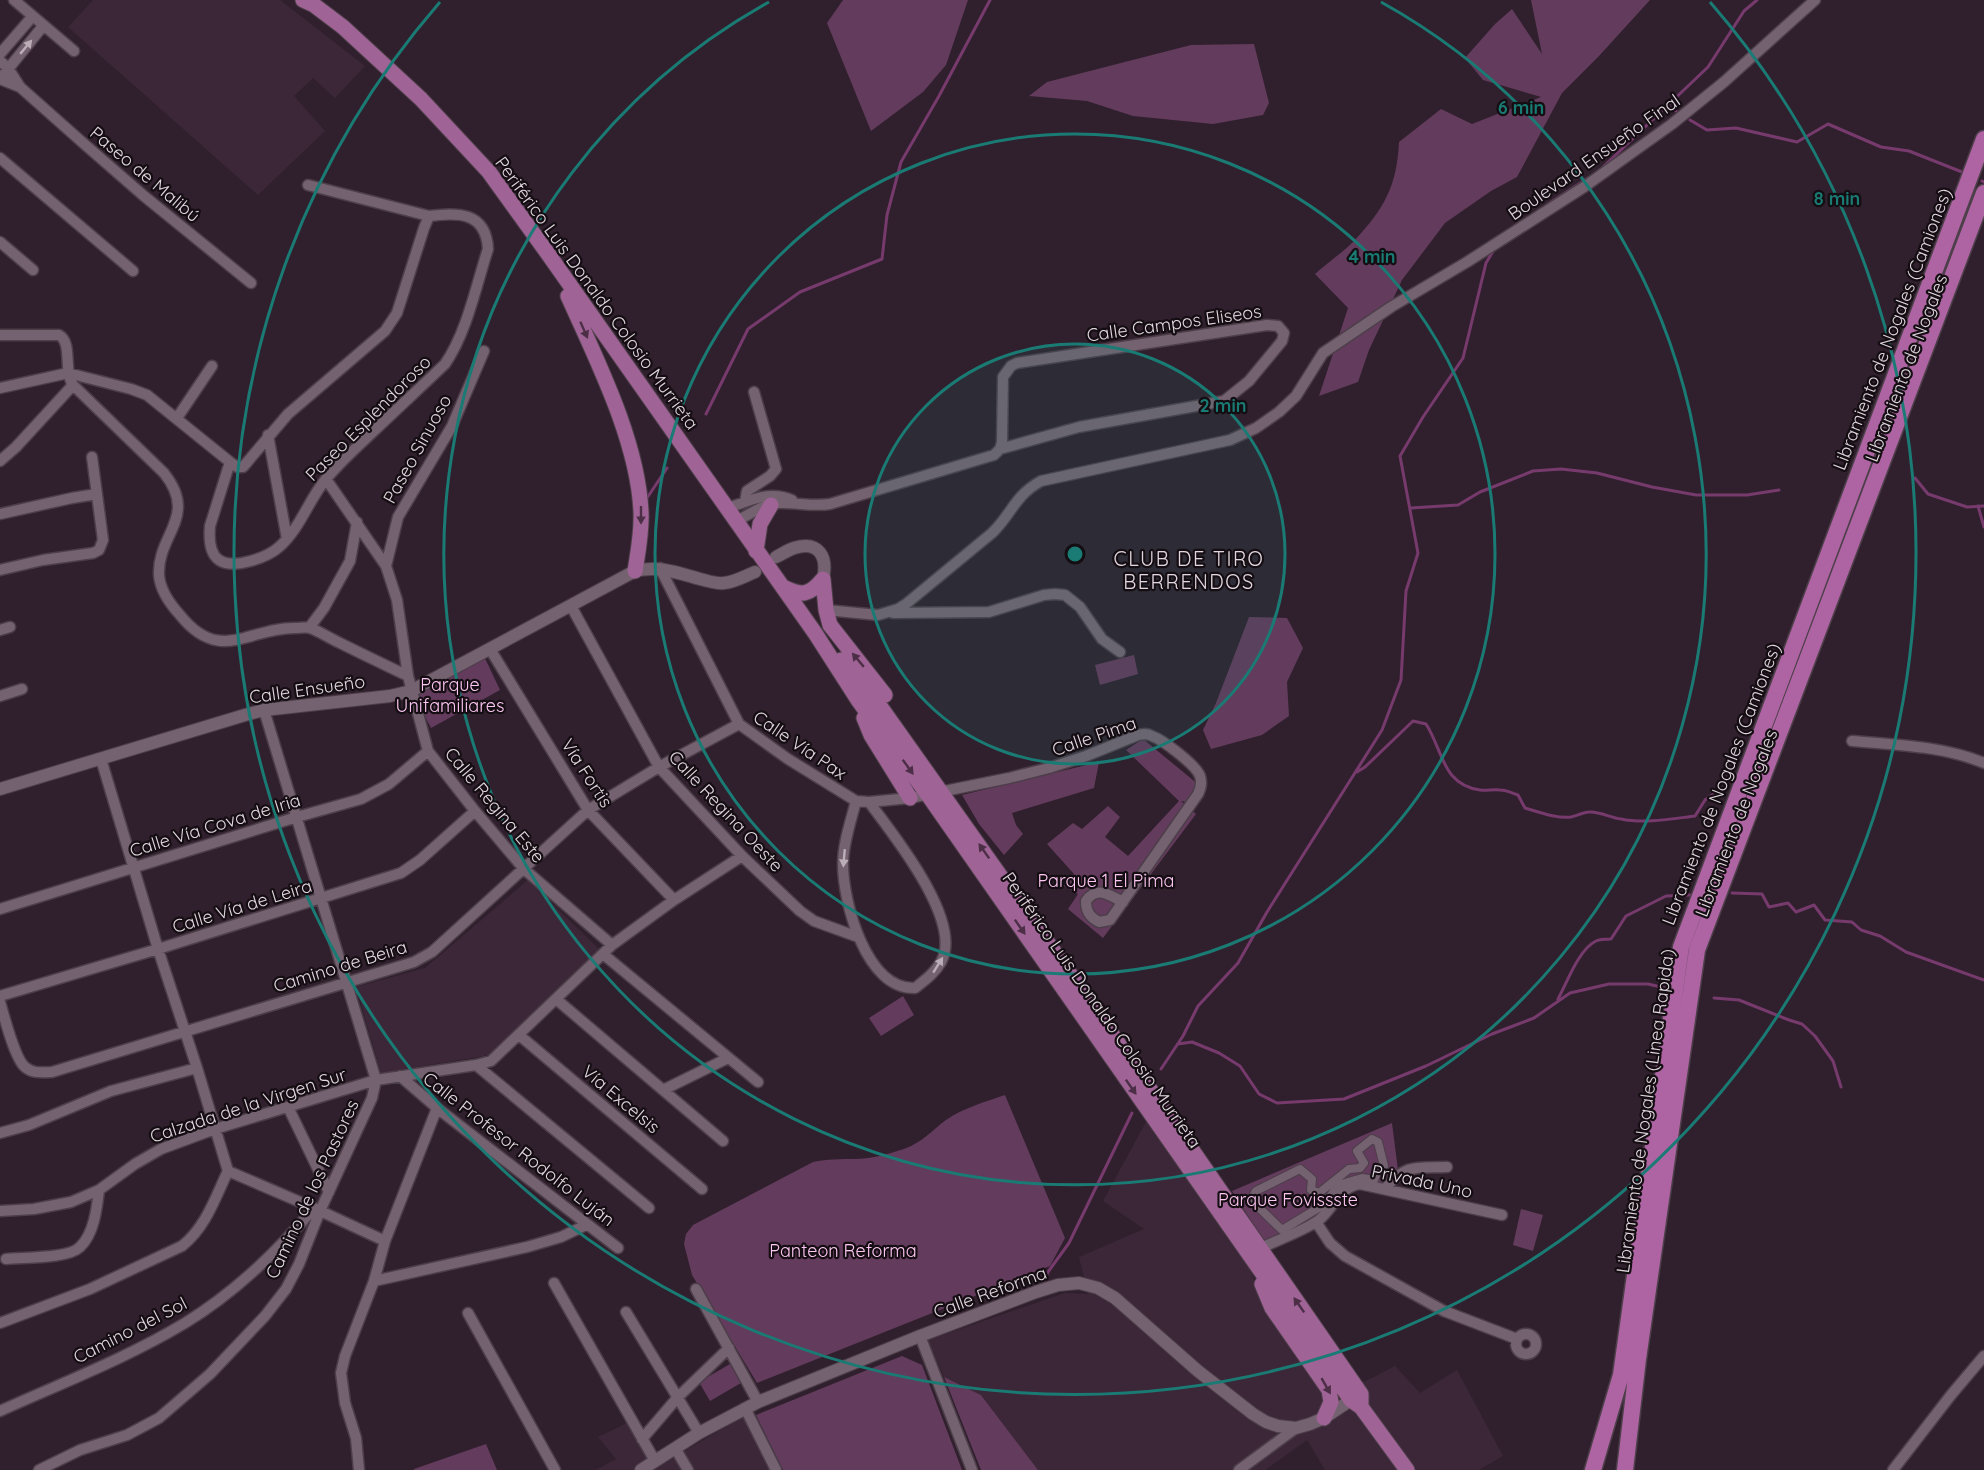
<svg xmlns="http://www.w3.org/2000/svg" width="1984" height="1470" font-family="Quicksand,sans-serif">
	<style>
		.built { fill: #3c2738 }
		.green { fill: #633b5c }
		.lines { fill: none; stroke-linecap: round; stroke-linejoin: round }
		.stream { stroke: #773a6d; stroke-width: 3 }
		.pedestrian-casing { stroke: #4d3f4a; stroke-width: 10 }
		.minor-casing { stroke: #4d3f4a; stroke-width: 13 }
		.tertiary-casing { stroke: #4d3f4a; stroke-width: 14 }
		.primary-casing { stroke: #4d3f4a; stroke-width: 17 }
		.trunk-casing { stroke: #4d3f4a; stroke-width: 19 }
		.pedestrian { stroke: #756271; stroke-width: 8 }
		.minor { stroke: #756271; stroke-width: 10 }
		.tertiary { stroke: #756271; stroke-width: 12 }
		.primary { stroke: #a06396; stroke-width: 15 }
		.trunk { stroke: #ae64a2; stroke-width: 16 }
		.oneway { fill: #bcaeb9 }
		.oneway2 { fill: #4c2f47 }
		.ring { fill: none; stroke: #1a7b74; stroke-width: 3 }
		.labels { text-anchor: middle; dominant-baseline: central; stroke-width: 4.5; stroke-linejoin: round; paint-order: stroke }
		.street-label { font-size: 18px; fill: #e2d7e0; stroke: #140d12 }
		.park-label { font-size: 18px; fill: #fec7f3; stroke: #140d12 }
		.neighbourhood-label { font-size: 20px; letter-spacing: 1.5px; fill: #e2d7e0; stroke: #140d12 }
		.centre { fill: #1a7b74; stroke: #140d12; stroke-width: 3 }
		.ring-label { font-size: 18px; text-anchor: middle; font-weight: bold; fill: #1a7b74; stroke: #140d12; stroke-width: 4.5; stroke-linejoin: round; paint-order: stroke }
	</style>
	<rect width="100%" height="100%" fill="#30202d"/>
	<!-- built -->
	<path class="built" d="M 93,0 L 280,0 L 365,66 L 335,98 L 313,78 L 294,96 L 325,131 L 258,195 L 68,27 Z
		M 528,880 L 599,949 L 489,1055 L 381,1073 L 356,987 L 425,968 Z
		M 1147,1120 L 1247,1260 L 1267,1314 L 1325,1396 L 1368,1380 L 1395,1366 L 1420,1393 L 1457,1370 L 1503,1456 L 1479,1470 L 1325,1470 L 1307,1440 L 1265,1470 L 1038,1470 L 981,1395 L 944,1377 L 928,1340 L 1065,1293 L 1088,1294 L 1079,1257 L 1144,1229 L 1103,1201 Z
		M 743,1417 L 769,1470 L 596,1470 L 616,1459 L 598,1437 L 627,1423 L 659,1466 Z"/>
	<!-- green -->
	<path class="green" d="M 843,0 L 968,0 L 946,65 L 923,92 L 871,131 L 827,23 Z
		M 1531,0 L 1650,0 L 1599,56 L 1562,93 L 1517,177 L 1491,191 L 1445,223 L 1402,280 L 1369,350 L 1358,382 L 1319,396 L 1348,308 L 1315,274 C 1327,263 1342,253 1354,241 C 1384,209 1397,186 1399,142 L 1441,109 L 1472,124 L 1541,97 L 1483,80 L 1465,58 L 1495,24 L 1512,9 L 1542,54 Z
		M 1254,44 L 1269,103 L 1263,115 L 1213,124 L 1133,116 L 1087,101 L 1029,96 L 1047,82 L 1191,45 Z
		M 1249,617 L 1287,618 L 1303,648 L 1287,682 L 1289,716 L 1262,735 L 1211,749 L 1203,730 L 1216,703 Z
		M 483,654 L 500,690 L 431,728 L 412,691 Z
		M 1134,655 L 1138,674 L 1100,685 L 1095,665 Z
		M 1143,739 L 1199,785 L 1186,802 L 1181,801 L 1196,814 L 1103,938 L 1068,909 L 1078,894 L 1064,886 L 1074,874 L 1047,844 L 1073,823 L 1082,829 L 1108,806 L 1120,817 L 1105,837 L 1128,856 L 1179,801 L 1126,750 Z
		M 1099,762 L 1094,788 L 1012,813 L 1016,825 L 1023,834 L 1004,855 L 979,824 L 962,795 Z
		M 903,996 L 914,1015 L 881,1036 L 869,1018 Z
		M 1005,1095 L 1065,1238 L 1050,1266 L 757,1383 L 692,1275 L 684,1244 L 686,1234 L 693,1225 L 813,1162 C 828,1159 840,1159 854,1159 C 871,1159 888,1154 904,1149 C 923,1142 931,1131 946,1120 C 963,1108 985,1102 1005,1095 Z
		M 1392,1123 L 1398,1170 L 1384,1186 L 1343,1188 L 1306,1223 L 1264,1241 L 1232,1191 Z
		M 1521,1209 L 1543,1215 L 1533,1251 L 1513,1245 Z
		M 902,1356 L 922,1365 L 962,1470 L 783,1470 L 756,1415 Z
		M 730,1364 L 741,1383 L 710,1401 L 699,1382 Z
		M 944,1377 L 981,1395 L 1038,1470 L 981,1470 Z
		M 486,1444 L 497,1470 L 414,1470 L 414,1469 Z"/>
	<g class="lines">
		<!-- stream -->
		<path class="stream" d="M 1667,106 L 1676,111
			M 1690,120 L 1707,130 L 1736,128 L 1797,142 L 1828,124 L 1881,147 L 1909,151 L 1962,172
			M 1603,167 L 1708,67 L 1744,11 L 1757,0
			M 1982,181 L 1984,182
			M 1548,204 L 1588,178
			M 706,414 L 748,329 L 800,292 L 882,259 L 887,215 L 901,162 L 939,96 L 990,0
			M 1915,478 L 1928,494 L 1967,507 L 1984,506
			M 647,498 L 667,468
			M 1978,506 L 1984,527
			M 1411,508 L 1458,505 L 1480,492 L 1533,471 L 1561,469 L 1597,473 L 1652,487 L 1696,495 L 1747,495 L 1779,490
			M 1357,772 L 1365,767 L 1413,721 L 1426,724 C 1443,750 1442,785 1480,790 C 1487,791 1493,789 1500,790 C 1506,790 1512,793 1518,795 L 1525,808 C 1539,812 1557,819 1571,817 C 1577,816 1583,812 1589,812 C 1599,811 1611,818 1621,819 C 1644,824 1671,819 1695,816 L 1705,800 L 1718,791
			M 1732,893 L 1762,894 L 1769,907 L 1788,903 L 1796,912 L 1814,905 L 1825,920 L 1852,922 L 1861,930 L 1880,936 L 1906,952 L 1984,980
			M 1714,998 L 1739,1000 L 1789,1020 L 1802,1024 L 1815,1036 L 1833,1061 L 1841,1087
			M 1558,999 C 1567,983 1578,950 1596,941 C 1600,939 1607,939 1611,939 L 1626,916 L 1666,896 L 1690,895
			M 1178,1044 L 1192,1042 L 1219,1053 L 1240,1066 L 1259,1094 L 1277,1103 L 1344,1099 L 1426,1066 L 1492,1034 L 1534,1018 L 1570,993 L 1609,984 L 1648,984 L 1665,988
			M 1161,1069 L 1183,1036 L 1198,1006 L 1238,963 L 1267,912 L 1382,730 L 1401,680 L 1406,591 L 1418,553 L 1400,456 L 1423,417 L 1463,358 L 1486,263 L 1495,248
			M 1041,1287 L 1048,1272 L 1069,1243 L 1132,1113"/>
		<!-- pedestrian casing -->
		<g class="pedestrian-casing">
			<path id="pedestrian" d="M 1372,1139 L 1378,1142 L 1384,1166 L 1378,1170 L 1374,1180 L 1362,1178 L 1338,1185 L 1325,1204 L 1282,1230 L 1251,1200 L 1256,1191 L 1300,1169 L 1312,1179 L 1311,1190 L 1319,1193 L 1349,1169 L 1360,1168 L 1364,1163 L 1357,1151 Z"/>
		</g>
		<!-- minor casing -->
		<g class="minor-casing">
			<path id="minor" d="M 14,0 L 74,51
				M 0,54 L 32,17
				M 0,61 L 8,68 L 20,87 L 82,142 L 144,196 L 251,283
				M 20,87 L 0,79 L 43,26
				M 0,158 L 133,271
				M 308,185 L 429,216
				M 0,242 L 33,270
				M 0,335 L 59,335 C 73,343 63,371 73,385 L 164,473 C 199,517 157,534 159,575 C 160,590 170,604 180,615 C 220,665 249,627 296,628 C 300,628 306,627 310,628 C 319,631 329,638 338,642 C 362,654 385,665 408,676
				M 484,351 L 452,426 L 398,517 L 386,566 L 397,600 L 408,676 L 428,751 L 475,811 L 524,869 L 612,945
				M 0,388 L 68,373 L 131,389 L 147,395 L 230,462 L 237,467 L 243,467 L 288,414 L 385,331 L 397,313 L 424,228 L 429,216 C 458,212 486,212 488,249 C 476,286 467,332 445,364 C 422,386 398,408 375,430 C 358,446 341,461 326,479 C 309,499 300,529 279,547 C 268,557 234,570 219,560 C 209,553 209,537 210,526 L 230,462
				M 177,418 L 212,366
				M 268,435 L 287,539
				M 0,461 L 16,447 L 73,385
				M 326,479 L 386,566
				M 745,502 L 747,491 L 770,476 L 776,469 L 754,392
				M 726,509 C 748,501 769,490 792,500
				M 0,514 L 72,498 L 97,494
				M 735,522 C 748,515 764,504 779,503 C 796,502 812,507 830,504 L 994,455 L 1000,449 L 1002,442 L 1003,377 L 1011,366 L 1017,363 L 1267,325 L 1278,326 L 1284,333 L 1282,341 L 1249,381 L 1224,401 L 1079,427 L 1000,449
				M 660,568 L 739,724 L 788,759 L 856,801 L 869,802 L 910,798 L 1009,778 L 1049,768 L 1086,756 L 1138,735 C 1143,734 1147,733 1152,736 C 1163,740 1196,765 1200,776 C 1202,782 1201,788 1198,794 L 1110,920 L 1099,922 C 1090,917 1086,912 1086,901 C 1097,885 1109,895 1123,902
				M 0,570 L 43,560 L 93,553 L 99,550 L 103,540 L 92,457
				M 571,606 L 659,767 L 742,856 L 800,911 L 814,921 L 858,937
				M 826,610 L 878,615 L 898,609 L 906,604 L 992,533 C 1012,514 1014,496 1041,481 L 1230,440 L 1256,428 L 1279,412 L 1296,396 L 1323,353 L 1391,307 L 1467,262 L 1584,187 L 1672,124 L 1724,82 L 1815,0
				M 893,613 L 989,612 L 1044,595 L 1055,594 L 1065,595 L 1080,607 L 1102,639 L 1120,652
				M 309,628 L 324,608 L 350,561 L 357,522
				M 0,630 L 10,627
				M 490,649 L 588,810 L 674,900
				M 0,696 L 22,689
				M 1852,741 C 1896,745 1943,746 1984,763
				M 101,759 L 158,949 L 197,1068 L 228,1171 L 314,1208 L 385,1241 L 374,1281 L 345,1356 L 341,1373 L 345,1403 L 356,1438 L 359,1470
				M 856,801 C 851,821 843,843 843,864 C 843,902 866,990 915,988 C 925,980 935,973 941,962 C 964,922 893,834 869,802
				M 0,909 L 297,817 L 361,799 L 389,784 L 428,751
				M 603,954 L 758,1082
				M 0,996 L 158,949 L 401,873 L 420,860 L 475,811
				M 556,999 L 723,1141
				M 0,1002 C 4,1016 15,1059 25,1067 C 33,1074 43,1072 52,1072 L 414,962 L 432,952 L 588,810 L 659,767 L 739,724
				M 519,1035 L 702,1189
				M 476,1065 L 649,1208
				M 400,1076 L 437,1108 L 618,1248
				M 663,1090 L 728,1058
				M 288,1107 L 329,1192
				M 0,1133 L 29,1125 L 111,1091 L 197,1068
				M 1385,1189 C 1406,1163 1416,1168 1447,1167
				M 0,1211 L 34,1209 L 71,1202 L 99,1190 L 135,1164 L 161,1149 L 215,1129 L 376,1080 L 476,1065 L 491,1061 L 612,945 L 674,900 L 742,856
				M 1316,1222 L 1330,1243 L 1345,1256 L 1444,1311 L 1517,1339
				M 385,1241 L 437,1108
				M 1255,1251 C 1274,1241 1302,1232 1319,1220 C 1333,1209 1340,1186 1360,1184 L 1502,1215
				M 6,1259 C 23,1257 68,1259 80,1247 C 94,1234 97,1208 99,1190
				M 374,1281 L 527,1247 L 561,1237 L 586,1225
				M 554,1283 L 655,1461
				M 696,1289 L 758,1402
				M 626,1312 L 699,1433
				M 468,1313 L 555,1470
				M 0,1323 L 90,1289 L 182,1246 C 206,1227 215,1198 228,1171
				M1516 1344a10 10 0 1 1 20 0a10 10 0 1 1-20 0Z
				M 920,1336 L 972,1470
				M 745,1408 L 776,1470
				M 0,1411 C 62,1383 127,1358 185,1323 C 234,1293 277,1252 314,1208
				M 642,1439 L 678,1397 L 729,1348
				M 675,1448 L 688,1470
				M 39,1470 L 80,1450 L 127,1435 L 159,1418 L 210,1374 L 265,1316 L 286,1289 L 299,1264 L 320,1211 L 372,1098 L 376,1080 L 264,710
				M 1239,1470 L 1296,1428
				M 1893,1470 L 1951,1395 L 1984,1356"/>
		</g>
		<!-- tertiary casing -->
		<g class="tertiary-casing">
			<path id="tertiary" d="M 776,557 C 782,554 788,550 794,548 C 819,540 828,557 823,579
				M 0,789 L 245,715 L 264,710 L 390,696 L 411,691 L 635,571 C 658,565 678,573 700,579 C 708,581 716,584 724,583 C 735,582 745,576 755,572
				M 641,1470 L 699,1433 L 758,1402 L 920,1336 L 1036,1292 L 1058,1285 L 1079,1283 L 1098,1288 L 1115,1298 L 1198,1371 L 1253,1414 L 1266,1422 L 1278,1426 L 1296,1428 L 1310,1424 L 1324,1418 L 1357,1396"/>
		</g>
		<!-- primary casing -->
		<g class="primary-casing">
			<path id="primary" d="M 303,0 L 314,5 L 343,27 L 421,99 L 489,172 L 551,258 L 815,633 L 858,700 L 928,795 L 1351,1400 L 1361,1407 L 1407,1470
				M 568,296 C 597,361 638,441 641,512 C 642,532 638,552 635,571
				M 756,551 L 760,524 L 771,505
				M 823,579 L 826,610 L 830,625 L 885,695
				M 783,587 C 802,596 809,596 823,579
				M 841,660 L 870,692 L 1084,994 L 1361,1394 L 1361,1407
				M 864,718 L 871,735 L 910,798
				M 1262,1284 L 1272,1308 L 1329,1390 L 1331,1402 L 1324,1418"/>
		</g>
		<!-- trunk casing -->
		<g class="trunk-casing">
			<path id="trunk" d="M 1593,1470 L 1621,1375 L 1681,947 L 1984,139
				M 1625,1470 L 1638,1359 L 1697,950 L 1984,193"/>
		</g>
		<!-- pedestrian -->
		<use href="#pedestrian" class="pedestrian"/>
		<!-- minor -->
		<use href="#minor" class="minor"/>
		<!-- tertiary -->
		<use href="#tertiary" class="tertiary"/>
		<!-- primary -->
		<use href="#primary" class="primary"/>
		<!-- trunk -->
		<use href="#trunk" class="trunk"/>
	</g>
	<!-- one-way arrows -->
	<defs><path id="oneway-solid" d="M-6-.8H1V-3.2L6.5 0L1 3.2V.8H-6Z" transform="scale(1.5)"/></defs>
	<g class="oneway">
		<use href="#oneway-solid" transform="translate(26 47) rotate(-50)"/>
		<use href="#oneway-solid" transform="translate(844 858) rotate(95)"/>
		<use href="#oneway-solid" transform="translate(938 965) rotate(-58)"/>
	</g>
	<g class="oneway2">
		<use href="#oneway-solid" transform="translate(584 330) rotate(66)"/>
		<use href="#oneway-solid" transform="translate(641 515) rotate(90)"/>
		<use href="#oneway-solid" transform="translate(858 660) rotate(-130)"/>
		<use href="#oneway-solid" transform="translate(908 767) rotate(54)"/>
		<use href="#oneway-solid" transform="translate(984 851) rotate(-125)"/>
		<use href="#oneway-solid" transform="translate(1020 927) rotate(55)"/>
		<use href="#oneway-solid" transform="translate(1131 1087) rotate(55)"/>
		<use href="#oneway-solid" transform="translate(1299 1305) rotate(-125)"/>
		<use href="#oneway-solid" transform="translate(1326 1386) rotate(60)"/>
	</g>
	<!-- distance rings -->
	<circle cx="1075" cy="554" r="210" fill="#1a7b74" fill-opacity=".12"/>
	<g class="ring">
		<circle cx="1075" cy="554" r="210"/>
		<circle cx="1075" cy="554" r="420"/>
		<path d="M1381 2A631 631 0 1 1 769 2"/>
		<path d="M1710 2A841 841 0 1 1 440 2"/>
	</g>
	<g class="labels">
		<!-- street labels -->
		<g class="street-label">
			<text transform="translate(1594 157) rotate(-35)">Boulevard Ensueño Final</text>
			<text transform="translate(145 174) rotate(40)">Paseo de Malibú</text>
			<text transform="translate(597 293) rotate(54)">Periférico Luis Donaldo Colosio Murrieta</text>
			<text transform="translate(1174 323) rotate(-8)">Calle Campos Eliseos</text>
			<text transform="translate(1892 329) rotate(-69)">Libramiento de Nogales (Camiones)</text>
			<text transform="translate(1906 368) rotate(-69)">Libramiento de Nogales</text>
			<text transform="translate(368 418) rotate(-45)">Paseo Esplendoroso</text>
			<text transform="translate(417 449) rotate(-61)">Paseo Sinuoso</text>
			<text transform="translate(307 689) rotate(-8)">Calle Ensueño</text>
			<text transform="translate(1094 736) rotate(-19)">Calle Pima</text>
			<text transform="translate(800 745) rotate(34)">Calle Vía Pax</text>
			<text transform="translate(587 773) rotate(57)">Vía Fortis</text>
			<text transform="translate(1721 784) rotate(-69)">Libramiento de Nogales (Camiones)</text>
			<text transform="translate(495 805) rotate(50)">Calle Regina Este</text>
			<text transform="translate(726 811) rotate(47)">Calle Regina Oeste</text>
			<text transform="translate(1736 823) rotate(-69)">Libramiento de Nogales</text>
			<text transform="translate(215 825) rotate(-17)">Calle Vía Cova de Iria</text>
			<text transform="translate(242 906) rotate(-17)">Calle Vía de Leira</text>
			<text transform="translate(340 966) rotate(-17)">Camino de Beira</text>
			<text transform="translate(1102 1010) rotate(55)">Periférico Luis Donaldo Colosio Murrieta</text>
			<text transform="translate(621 1099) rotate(40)">Vía Excelsis</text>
			<text transform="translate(248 1105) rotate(-18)">Calzada de la Virgen Sur</text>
			<text transform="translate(1645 1111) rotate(-82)">Libramiento de Nogales (Linea Rapida)</text>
			<text transform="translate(519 1149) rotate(38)">Calle Profesor Rodolfo Luján</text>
			<text transform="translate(1422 1181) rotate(12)">Privada Uno</text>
			<text transform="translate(312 1189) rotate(-65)">Camino de los Pastores</text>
			<text transform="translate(990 1292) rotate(-20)">Calle Reforma</text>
			<text transform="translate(130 1330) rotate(-27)">Camino del Sol</text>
		</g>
		<!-- park labels -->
		<g class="park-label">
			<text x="450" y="684">Parque<tspan x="450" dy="21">Unifamiliares</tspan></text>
			<text x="1106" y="880">Parque 1 El Pima</text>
			<text x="1288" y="1199">Parque Fovissste</text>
			<text x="843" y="1250">Panteon Reforma</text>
		</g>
		<!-- neighbourhood labels -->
		<g class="neighbourhood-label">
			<text x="1189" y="558">CLUB DE TIRO<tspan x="1189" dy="23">BERRENDOS</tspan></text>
		</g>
	</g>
	<circle cx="1075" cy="554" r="9" class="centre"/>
	<g class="ring-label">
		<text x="1521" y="114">6 min</text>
		<text x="1837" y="205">8 min</text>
		<text x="1372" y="263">4 min</text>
		<text x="1223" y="412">2 min</text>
	</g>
</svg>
